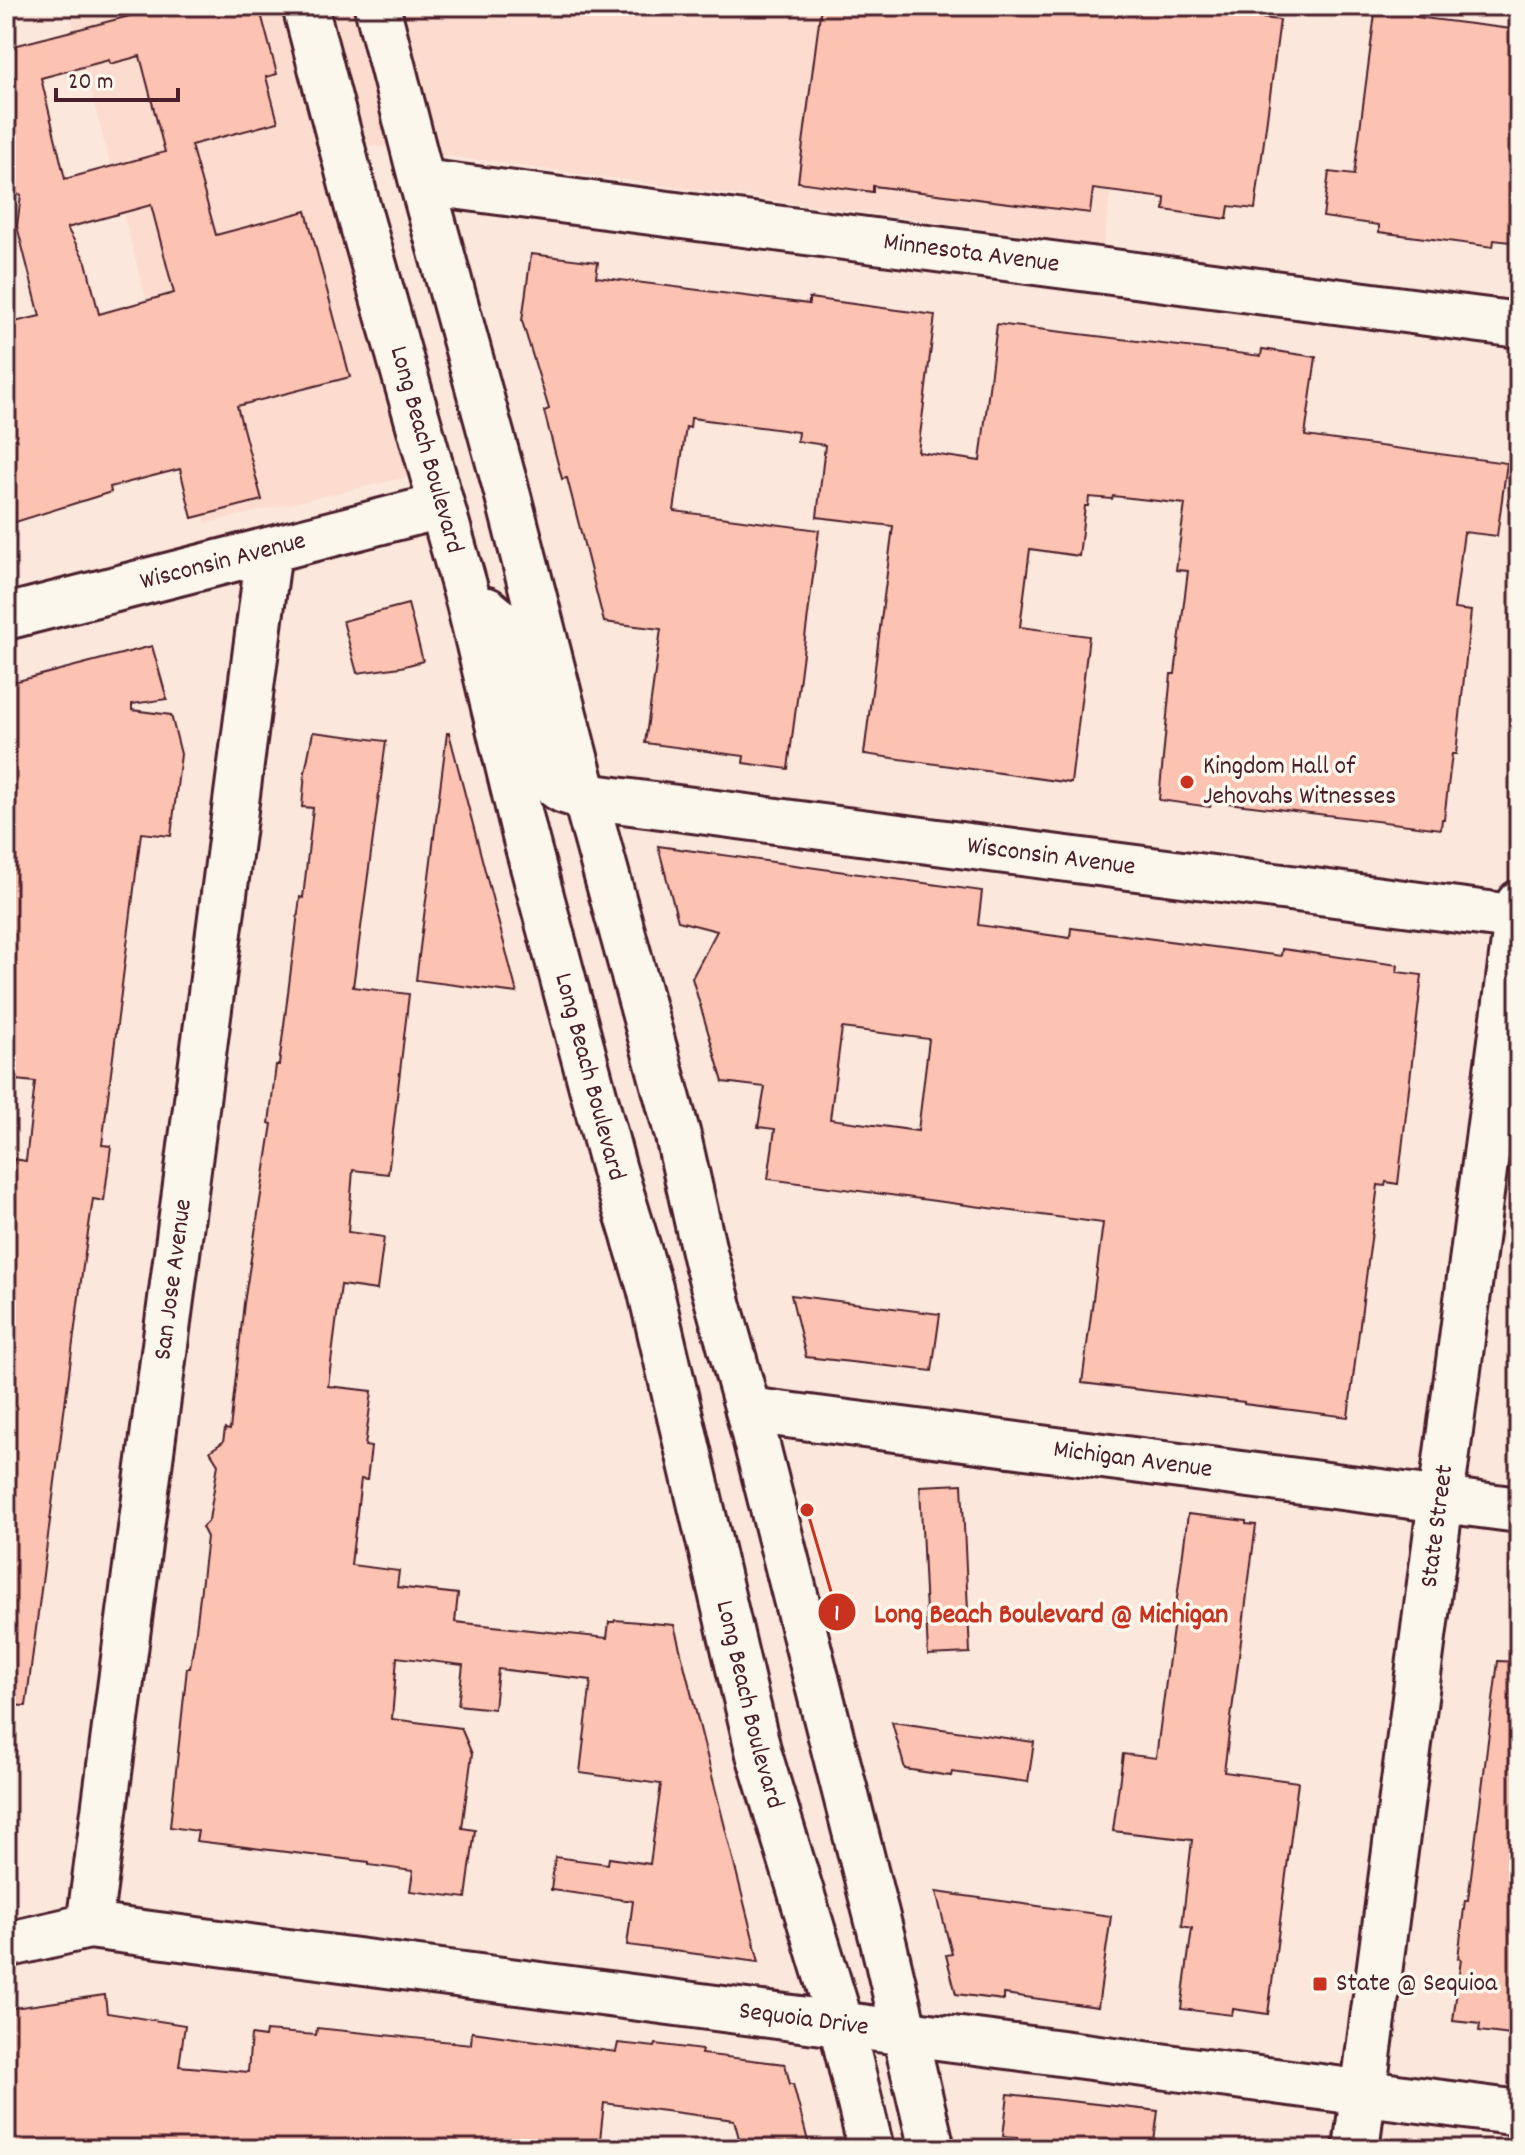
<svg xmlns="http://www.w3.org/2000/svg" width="1525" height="2155" font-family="Dekko,sans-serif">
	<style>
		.built { fill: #fbdccf }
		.building { fill: #fcc3b2; stroke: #4a1f2b; stroke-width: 2; fill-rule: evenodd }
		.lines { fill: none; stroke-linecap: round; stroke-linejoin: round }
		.minor-casing { stroke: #4a1f2b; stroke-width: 50 }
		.major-casing { stroke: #4a1f2b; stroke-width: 50 }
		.minor { stroke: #fbf7ec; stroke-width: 44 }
		.major { stroke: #fbf7ec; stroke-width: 44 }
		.poi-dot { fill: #c8321e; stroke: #fbf7ec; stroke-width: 3 }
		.labels { text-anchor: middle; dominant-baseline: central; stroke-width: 7; stroke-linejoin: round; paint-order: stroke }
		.street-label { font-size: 26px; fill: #4a1f2b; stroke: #fbf7ec }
		.poi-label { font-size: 26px; fill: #4a1f2b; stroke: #fbf7ec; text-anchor: start }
		.leader { fill: none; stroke: #c8321e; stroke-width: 3 }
		.callout-dot { fill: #c8321e; stroke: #fbf7ec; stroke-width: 3 }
		.mark-label { font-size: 24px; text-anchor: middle; font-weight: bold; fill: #fff }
		.callout-label { font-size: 28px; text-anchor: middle; font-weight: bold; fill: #c8321e; stroke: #fbf7ec; stroke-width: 7; stroke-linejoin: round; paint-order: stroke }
	</style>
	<rect width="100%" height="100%" fill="#fbe7db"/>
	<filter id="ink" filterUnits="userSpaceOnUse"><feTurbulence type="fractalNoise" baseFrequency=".0125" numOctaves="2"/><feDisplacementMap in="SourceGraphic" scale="16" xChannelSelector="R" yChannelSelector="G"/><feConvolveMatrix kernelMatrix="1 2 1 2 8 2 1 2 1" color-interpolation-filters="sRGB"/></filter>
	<g filter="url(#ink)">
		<!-- built -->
		<path class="built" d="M 68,6 L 1137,6 L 1103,245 L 316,138 L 411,476 L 206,523 Z"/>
		<!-- building -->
		<path class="building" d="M 139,6 L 259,6 L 277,74 L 266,77 L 278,122 L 191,145 L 216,235 L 306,211 L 350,377 L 237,406 L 262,500 L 192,518 L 180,469 L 110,487 L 111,492 L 6,525 L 6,324 L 40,316 L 17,226 L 21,195 L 6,193 L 6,48 L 141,13 ZM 140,56 L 165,152 L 65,179 L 41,78 L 109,60 L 110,64 ZM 151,205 L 174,293 L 99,314 L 86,262 L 67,228 Z
			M 821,6 L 1234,6 L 1264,10 L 1263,18 L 1280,20 L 1255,209 L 1229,206 L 1227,219 L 1164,210 L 1165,198 L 1093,189 L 1090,213 L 873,186 L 873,192 L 798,182 Z
			M 1376,6 L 1416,9 L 1415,17 L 1519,30 L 1519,243 L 1494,240 L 1493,247 L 1379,232 L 1379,225 L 1323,217 L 1329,172 L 1354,175 Z
			M 531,254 L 598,262 L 596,277 L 809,304 L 809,298 L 935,315 L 918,452 L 980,461 L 997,324 L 1261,356 L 1262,349 L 1316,357 L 1305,436 L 1507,463 L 1497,536 L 1464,532 L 1454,609 L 1471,611 L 1456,754 L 1452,754 L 1444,819 L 1442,819 L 1441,829 L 1211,801 L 1210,807 L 1159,800 L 1171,674 L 1175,674 L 1188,571 L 1176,570 L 1185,504 L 1113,496 L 1112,499 L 1089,497 L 1088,506 L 1085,506 L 1079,556 L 1030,549 L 1020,627 L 1089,636 L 1071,783 L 864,754 L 893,526 L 817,517 L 825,445 L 797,441 L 798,432 L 691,418 L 690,428 L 686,427 L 674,511 L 819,530 L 788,769 L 743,763 L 744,756 L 645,743 L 661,629 L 604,622 L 567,478 L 562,479 L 544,411 L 549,409 L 522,321 Z
			M 408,604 L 423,661 L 401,667 L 357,673 L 343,621 Z
			M 152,646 L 167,699 L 132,704 L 132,710 L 171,715 L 181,754 L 171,836 L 141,833 L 102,1145 L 111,1146 L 104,1201 L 93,1199 L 82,1273 L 26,1706 L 6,1705 L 6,1220 L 14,1159 L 26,1161 L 35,1082 L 6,1079 L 6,684 Z
			M 313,732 L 386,741 L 353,987 L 409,994 L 388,1174 L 353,1170 L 348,1232 L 384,1237 L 377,1290 L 341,1285 L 328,1386 L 372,1391 L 365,1446 L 371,1447 L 367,1480 L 361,1479 L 351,1565 L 399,1571 L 397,1587 L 458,1594 L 455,1622 L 607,1638 L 609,1622 L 614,1622 L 615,1620 L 674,1625 L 759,1962 L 627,1945 L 633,1901 L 551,1890 L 555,1857 L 608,1864 L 609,1858 L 650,1864 L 661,1784 L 580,1773 L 591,1680 L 498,1669 L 494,1709 L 458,1705 L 463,1665 L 397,1657 L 392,1719 L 461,1728 L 472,1754 L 462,1828 L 475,1830 L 466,1898 L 410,1891 L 413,1871 L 369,1865 L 369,1862 L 196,1841 L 198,1831 L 170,1827 L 187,1668 L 190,1668 L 196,1630 L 207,1537 L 202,1527 L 209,1520 L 218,1464 L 210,1451 L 223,1442 L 225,1429 L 230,1430 L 244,1303 L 272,1124 L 269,1123 L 276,1065 L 279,1065 L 300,897 L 303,898 L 313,808 L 302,807 L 305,772 Z
			M 447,733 L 449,733 L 517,993 L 416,980 Z
			M 658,846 L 982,891 L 978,925 L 1070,938 L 1071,928 L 1281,956 L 1282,949 L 1398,965 L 1397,972 L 1422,975 L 1398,1184 L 1386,1182 L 1385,1186 L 1378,1185 L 1348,1417 L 1244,1404 L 1244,1402 L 1082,1383 L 1103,1223 L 768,1179 L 775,1129 L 758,1127 L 765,1087 L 723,1082 L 692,978 L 717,931 L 678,921 ZM 842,1028 L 929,1039 L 918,1131 L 830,1119 Z
			M 791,1295 L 940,1314 L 932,1371 L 806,1357 Z
			M 962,1484 L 970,1653 L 928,1655 L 920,1486 Z
			M 1188,1514 L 1246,1521 L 1246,1524 L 1256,1525 L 1224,1772 L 1298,1782 L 1268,2014 L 1233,2009 L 1232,2015 L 1181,2009 L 1192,1928 L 1182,1926 L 1192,1840 L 1113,1831 L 1123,1754 L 1156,1758 Z
			M 1498,1661 L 1519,1662 L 1519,2036 L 1479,2031 L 1480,2024 L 1453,2021 L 1461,1959 L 1458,1958 L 1465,1900 L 1468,1900 Z
			M 892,1722 L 1034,1742 L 1028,1782 L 952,1772 L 951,1776 L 905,1769 Z
			M 936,1892 L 1111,1916 L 1098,2007 L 1004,1994 L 1004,2000 L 956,1994 L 946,1955 L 952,1954 Z
			M 105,1995 L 107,2013 L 185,2025 L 179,2066 L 248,2072 L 251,2035 L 265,2037 L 266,2031 L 316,2035 L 317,2028 L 471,2044 L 472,2032 L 616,2052 L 618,2043 L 655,2047 L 656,2044 L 702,2050 L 701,2054 L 785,2064 L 790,2084 L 793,2084 L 810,2149 L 742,2149 L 734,2120 L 604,2103 L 599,2149 L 6,2149 L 6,2009 Z
			M 1008,2094 L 1158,2111 L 1153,2149 L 1016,2149 L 1018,2137 L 1003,2136 Z"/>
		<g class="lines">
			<!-- minor casing -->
			<g class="minor-casing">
				<g id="minor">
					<path id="s1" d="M 422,182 L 1519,325"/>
					<path id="s2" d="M 6,617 L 441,506"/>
					<path id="s3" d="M 585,796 L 1519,918"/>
					<path id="s4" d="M 748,1410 L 1519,1510"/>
					<path id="s5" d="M 89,1926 L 269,550"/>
					<path id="s6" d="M 6,1945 L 89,1926 L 1519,2113"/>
				</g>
			</g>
			<!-- major casing -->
			<g class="major-casing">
				<g id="major">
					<path id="s7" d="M 305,6 L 357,205 L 469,603 L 525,836 L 614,1170 L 650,1288 L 759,1754 L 841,2024 L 871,2149"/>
					<path d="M 377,6 L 422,182 L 508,496 L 585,796 L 678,1136 L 705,1256 L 748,1410 L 883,1941 L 932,2149"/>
					<path d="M 487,610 L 505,625 L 547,775 C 557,791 567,793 585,796"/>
					<path id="s8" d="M 1356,2149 L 1519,903"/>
				</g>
			</g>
			<!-- minor -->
			<use href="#minor" class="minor"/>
			<!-- major -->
			<use href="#major" class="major"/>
		</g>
	</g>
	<!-- markers -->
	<g class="poi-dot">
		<circle cx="1187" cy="782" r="8"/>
		<rect x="1312" y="1976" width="16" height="16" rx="4"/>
	</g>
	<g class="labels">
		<!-- street labels -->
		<g class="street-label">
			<text stroke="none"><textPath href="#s1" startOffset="554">Minnesota Avenue</textPath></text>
			<text stroke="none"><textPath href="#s7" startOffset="460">Long Beach Boulevard</textPath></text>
			<text stroke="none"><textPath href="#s2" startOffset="224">Wisconsin Avenue</textPath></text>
			<text stroke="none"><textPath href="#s3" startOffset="470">Wisconsin Avenue</textPath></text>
			<text stroke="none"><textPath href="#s7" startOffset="1108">Long Beach Boulevard</textPath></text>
			<text stroke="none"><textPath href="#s5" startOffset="652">San Jose Avenue</textPath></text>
			<text stroke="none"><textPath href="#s4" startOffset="388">Michigan Avenue</textPath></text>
			<text stroke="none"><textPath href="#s8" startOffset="628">State Street</textPath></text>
			<text stroke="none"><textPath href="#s7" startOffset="1756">Long Beach Boulevard</textPath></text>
			<text stroke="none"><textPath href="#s6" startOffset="806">Sequoia Drive</textPath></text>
		</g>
		<!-- poi labels -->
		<g class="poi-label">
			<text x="1203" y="767">Kingdom Hall of<tspan x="1203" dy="30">Jehovahs Witnesses</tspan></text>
			<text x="1336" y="1984">State @ Sequioa</text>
		</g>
	</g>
	<!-- callouts -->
	<path class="leader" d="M807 1510L837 1612"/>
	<g class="callout-dot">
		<circle cx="807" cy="1510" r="8"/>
		<circle cx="837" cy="1612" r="20"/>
	</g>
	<g class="mark-label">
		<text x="837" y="1620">1</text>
	</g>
	<g class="callout-label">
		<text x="1051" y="1622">Long Beach Boulevard @ Michigan</text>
	</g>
	<!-- margin -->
	<rect width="1525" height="2155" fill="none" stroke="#fbf7ec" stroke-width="32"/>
	<rect x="16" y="16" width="1493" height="2123" fill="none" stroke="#4a1f2b" stroke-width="3" filter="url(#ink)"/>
	<!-- scale -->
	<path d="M56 88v12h122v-12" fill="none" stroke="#4a1f2b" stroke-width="4"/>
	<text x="68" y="88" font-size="24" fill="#4a1f2b" stroke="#fbf7ec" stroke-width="6" paint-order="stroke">20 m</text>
</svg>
